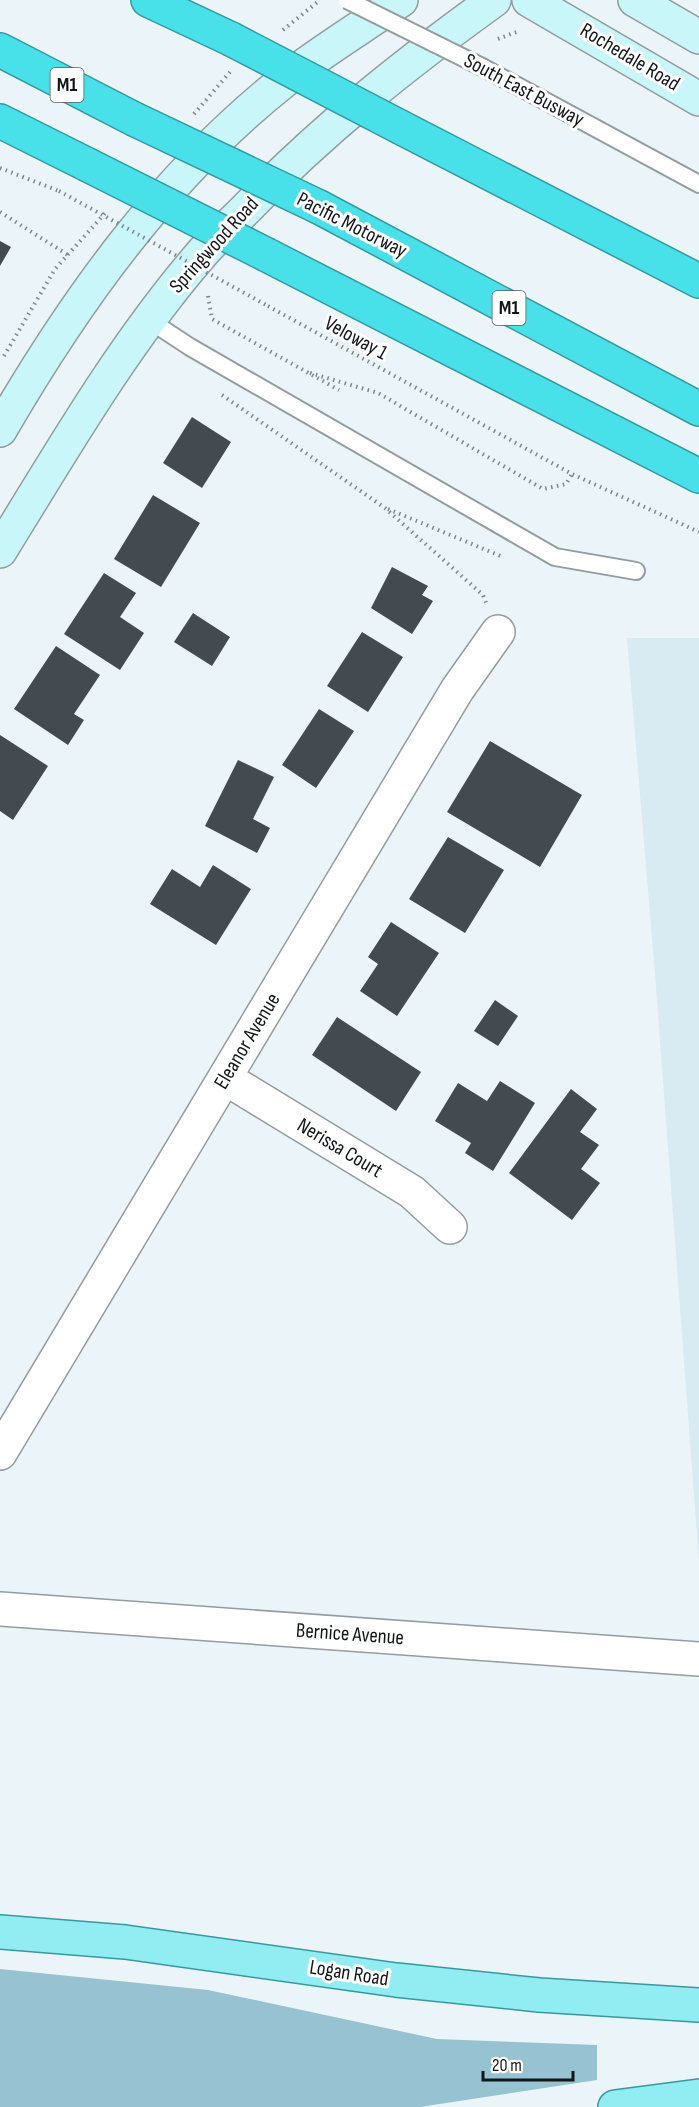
<svg xmlns="http://www.w3.org/2000/svg" width="699" height="2107" font-family="'Sofia Sans Condensed',sans-serif">
	<style>
		.built { fill: #d8ebf2 }
		.forest { fill: #96c2d1 }
		.building { fill: #444b50 }
		.lines { fill: none; stroke-linecap: round; stroke-linejoin: round }
		.service-casing { stroke: #939c9f; stroke-width: 20 }
		.minor-casing { stroke: #939c9f; stroke-width: 36 }
		.secondary-casing { stroke: #939c9f; stroke-width: 36 }
		.primary-casing { stroke: #359aa0; stroke-width: 36 }
		.motorway-casing { stroke: #359aa0; stroke-width: 36 }
		.path { stroke: #7f8688; stroke-width: 4; stroke-dasharray: 1.5 4.5; stroke-linecap: butt }
		.service { stroke: #fff; stroke-width: 16 }
		.minor { stroke: #fff; stroke-width: 33 }
		.secondary { stroke: #c8f6f9; stroke-width: 33 }
		.primary { stroke: #91edf2; stroke-width: 33 }
		.motorway { stroke: #48e1ea; stroke-width: 33 }
		.service-bridge-casing { stroke: #939c9f; stroke-width: 20; stroke-linecap: butt }
		.motorway-bridge-casing { stroke: #359aa0; stroke-width: 36; stroke-linecap: butt }
		.path-bridge { stroke: #7f8688; stroke-width: 4; stroke-dasharray: 1.5 4.5; stroke-linecap: butt }
		.service-bridge { stroke: #fff; stroke-width: 16 }
		.motorway-bridge { stroke: #48e1ea; stroke-width: 33 }
		.labels { text-anchor: middle; dominant-baseline: central; stroke-width: 6; stroke-linejoin: round; paint-order: stroke }
		.shield { fill: #fff; stroke: #5a5c5d; stroke-width: 1.5 }
		.shield-label { font-size: 20px; font-weight: bold; fill: #131617 }
		.street-label { font-size: 21px; fill: #131617; stroke: #fff }
	</style>
	<rect width="100%" height="100%" fill="#ebf5f9"/>
	<!-- built -->
	<path class="built" d="M 627,638 L 699,638 L 699,1562 L 655,974 Z"/>
	<!-- forest -->
	<path class="forest" d="M 0,1969 L 208,1990 L 437,2039 L 597,2045 L 597,2080 L 420,2107 L 0,2107 Z"/>
	<!-- building -->
	<path class="building" d="M 0,241 L 11,247 L 0,266 Z
		M 192,417 L 231,442 L 202,488 L 163,463 Z
		M 153,495 L 200,523 L 161,587 L 114,559 Z
		M 392,567 L 428,586 L 422,595 L 433,601 L 412,634 L 371,608 Z
		M 104,573 L 136,593 L 120,617 L 144,633 L 120,670 L 64,634 Z
		M 193,613 L 230,637 L 212,666 L 174,642 Z
		M 362,632 L 403,657 L 368,712 L 327,686 Z
		M 56,646 L 100,675 L 74,714 L 84,720 L 68,745 L 14,709 Z
		M 319,709 L 354,731 L 316,788 L 282,765 Z
		M 0,735 L 48,766 L 13,820 L 0,811 Z
		M 490,741 L 582,795 L 540,867 L 447,812 Z
		M 238,760 L 274,777 L 253,819 L 270,828 L 257,853 L 205,826 Z
		M 448,837 L 504,870 L 465,933 L 409,899 Z
		M 213,865 L 251,889 L 216,945 L 150,904 L 172,869 L 200,887 Z
		M 391,922 L 439,953 L 397,1016 L 360,991 L 378,964 L 368,957 Z
		M 495,1000 L 518,1016 L 498,1046 L 474,1031 Z
		M 337,1017 L 421,1072 L 396,1111 L 312,1055 Z
		M 500,1081 L 535,1103 L 493,1171 L 465,1153 L 471,1143 L 435,1121 L 458,1083 L 487,1101 Z
		M 571,1089 L 597,1109 L 580,1132 L 599,1145 L 581,1169 L 600,1183 L 572,1220 L 509,1173 Z"/>
	<g class="lines">
		<!-- service casing -->
		<g class="service-casing">
			<path id="service" d="M 484,68 L 699,184
				M 149,320 L 190,347 L 555,557 L 636,571"/>
		</g>
		<!-- minor casing -->
		<g class="minor-casing">
			<path id="minor" d="M 225,1078 L 412,1192 L 450,1227
				M 0,1453 L 457,690 L 498,632
				M 0,1609 L 699,1659"/>
		</g>
		<!-- secondary casing -->
		<g class="secondary-casing">
			<path id="secondary" d="M 529,0 L 699,99
				M 635,0 L 699,37
				M 0,430 C 76,299 165,175 285,80 C 322,51 362,27 401,0
				M 0,551 C 62,451 121,348 198,258 C 212,241 229,226 245,210 C 322,130 404,65 494,0"/>
		</g>
		<!-- primary casing -->
		<g class="primary-casing">
			<path id="primary" d="M 0,1932 L 125,1942 L 396,1980 L 539,1995 L 699,2005
				M 615,2107 L 699,2096"/>
		</g>
		<!-- motorway casing -->
		<g class="motorway-casing">
			<path id="motorway" d="M 148,0 L 231,39
				M 0,50 L 134,119
				M 0,121 L 86,164
				M 402,128 L 699,281
				M 319,207 L 699,409
				M 267,255 L 699,476"/>
		</g>
		<!-- path -->
		<path class="path" d="M 283,30 L 320,0
			M 498,39 L 519,31
			M 194,114 L 230,72
			M 0,168 L 59,191
			M 0,212 L 68,255
			M 208,296 L 212,319 L 339,390
			M 268,306 L 572,474 L 699,532
			M 4,356 L 55,269 L 107,211
			M 310,373 L 378,393 L 543,489 L 566,484 L 572,474
			M 222,395 L 385,508 L 483,595 L 487,605
			M 388,509 L 503,557"/>
		<!-- service -->
		<use href="#service" class="service"/>
		<!-- minor -->
		<use href="#minor" class="minor"/>
		<!-- secondary -->
		<use href="#secondary" class="secondary"/>
		<!-- primary -->
		<use href="#primary" class="primary"/>
		<!-- motorway -->
		<use href="#motorway" class="motorway"/>
		<!-- service-bridge casing -->
		<g class="service-bridge-casing">
			<path id="service-bridge" d="M 347,0 L 484,68"/>
		</g>
		<!-- motorway-bridge casing -->
		<g class="motorway-bridge-casing">
			<path id="motorway-bridge" d="M 231,39 L 402,128
				M 134,119 L 319,207
				M 86,164 L 267,255"/>
		</g>
		<!-- path-bridge -->
		<path class="path-bridge" d="M 59,191 L 268,306"/>
		<!-- service-bridge -->
		<use href="#service-bridge" class="service-bridge"/>
		<!-- motorway-bridge -->
		<use href="#motorway-bridge" class="motorway-bridge"/>
	</g>
	<g class="labels">
		<!-- shield labels -->
		<g class="shield">
			<rect x="50.5" y="68" width="33" height="34" rx="4.5"/>
			<rect x="492.5" y="291" width="33" height="34" rx="4.5"/>
		</g>
		<g class="shield-label">
			<text x="67" y="85">M1</text>
			<text x="509" y="308">M1</text>
		</g>
		<!-- street labels -->
		<g class="street-label">
			<text transform="translate(630 57) rotate(31)">Rochedale Road</text>
			<text transform="translate(524 90) rotate(28)">South East Busway</text>
			<text transform="translate(352 225) rotate(27)">Pacific Motorway</text>
			<text transform="translate(214 245) rotate(-48)">Springwood Road</text>
			<text transform="translate(356 338) rotate(29)">Veloway 1</text>
			<text transform="translate(247 1041) rotate(-59)">Eleanor Avenue</text>
			<text transform="translate(340 1148) rotate(31)">Nerissa Court</text>
			<text transform="translate(350 1634) rotate(4)">Bernice Avenue</text>
			<text transform="translate(349 1973) rotate(9)">Logan Road</text>
		</g>
	</g>
	<!-- scale -->
	<path d="M483 2071v9h90v-9" fill="none" stroke="#131617" stroke-width="3"/>
	<text x="492" y="2071" font-size="18" fill="#131617" stroke="#ffffff" stroke-width="4.5" paint-order="stroke">20 m</text>
</svg>
